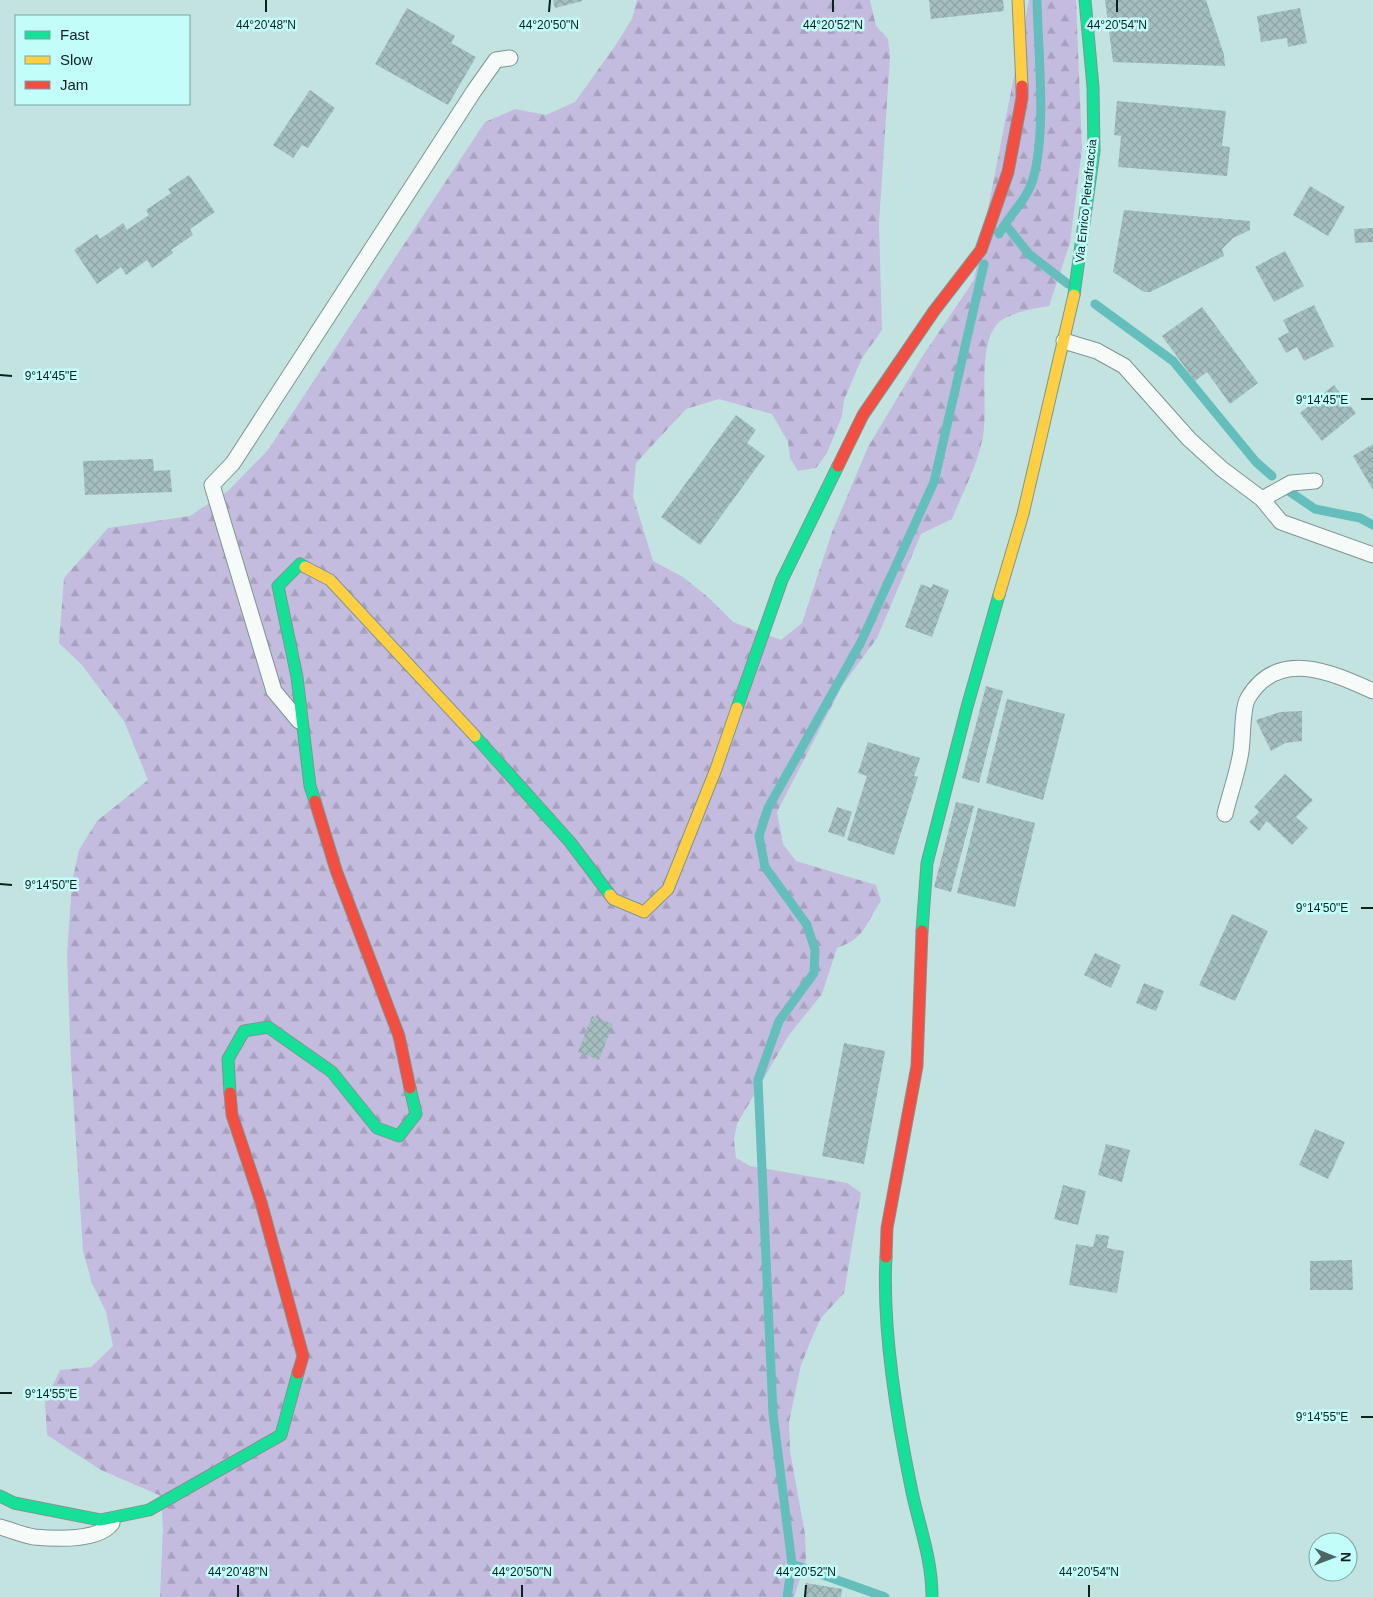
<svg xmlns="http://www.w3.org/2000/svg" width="1373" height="1597" font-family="Helvetica,sans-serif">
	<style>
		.forest { fill: url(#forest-firs) }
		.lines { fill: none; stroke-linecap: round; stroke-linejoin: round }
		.stream { stroke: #64bebb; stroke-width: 9 }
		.building { fill: url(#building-cross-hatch) }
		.lane-casing { stroke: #7d9695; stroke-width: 17 }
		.fast-casing { stroke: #7d9695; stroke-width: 13 }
		.slow-casing { stroke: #7d9695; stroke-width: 13 }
		.jam-casing { stroke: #7d9695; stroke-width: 13 }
		.lane { stroke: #f6fbfa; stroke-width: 15 }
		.fast { stroke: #16e098; stroke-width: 11 }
		.slow { stroke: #ffcf43; stroke-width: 11 }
		.jam { stroke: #f24e42; stroke-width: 11 }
		.ticks { fill: none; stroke: #0b2221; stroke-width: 2 }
		.labels { text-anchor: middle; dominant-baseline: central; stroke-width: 5; stroke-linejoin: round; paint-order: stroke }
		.street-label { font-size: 12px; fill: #0b2221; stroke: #c3fdfa }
		.ticks-label { font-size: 12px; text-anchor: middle; fill: #0b2221; stroke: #c3fdfa; stroke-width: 5; stroke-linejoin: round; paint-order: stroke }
	</style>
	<defs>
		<pattern id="forest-firs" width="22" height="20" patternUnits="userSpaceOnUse" patternTransform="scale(1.25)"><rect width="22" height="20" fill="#c4bcde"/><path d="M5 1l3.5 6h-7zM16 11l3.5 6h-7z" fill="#a7a1be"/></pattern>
		<pattern id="building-cross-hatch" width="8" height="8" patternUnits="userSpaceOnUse" patternTransform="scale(1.25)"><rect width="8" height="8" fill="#a5bebf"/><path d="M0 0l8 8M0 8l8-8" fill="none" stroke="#8da3a4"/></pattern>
	</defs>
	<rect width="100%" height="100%" fill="#c3e3e1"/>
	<!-- forest -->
	<path class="forest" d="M 637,0 L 870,0 L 876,26 L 888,39 L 890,57 L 879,223 L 882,330 L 862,358 L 844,400 L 842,416 L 827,453 L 816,468 L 798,471 L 790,458 L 788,442 L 772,414 L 719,399 L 686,409 L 636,463 L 633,496 L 653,561 L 683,577 L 709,598 L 733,622 L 781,640 L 802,623 L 832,532 L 868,447 L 920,360 L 974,280 L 1029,0 L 1076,0 L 1082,149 L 1070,243 L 1049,306 C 1033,309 1016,311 1002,320 C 974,338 990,412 982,441 C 976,468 962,494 952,519 L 921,534 L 877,638 L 842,686 L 777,812 L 783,844 L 796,861 L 876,885 L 881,901 C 864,925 867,937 837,948 L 822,994 L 789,1035 L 737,1124 L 734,1140 L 736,1158 L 750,1166 L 847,1183 L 861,1193 L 844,1293 L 821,1318 L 814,1333 L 801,1365 L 789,1422 L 790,1451 L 805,1534 L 806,1560 L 794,1597 L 160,1597 L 163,1528 L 161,1496 L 101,1470 L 47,1435 L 45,1402 L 60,1370 L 91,1367 L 113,1346 L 106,1312 L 92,1283 L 83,1251 L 71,1064 L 67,954 L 72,883 L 79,850 L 97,821 L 148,780 L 124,721 L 82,665 L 59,643 L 64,578 L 108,528 L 190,516 L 228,491 L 268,450 L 485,122 L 515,109 L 546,115 L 575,102 L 615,46 L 632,19 Z"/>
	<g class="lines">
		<!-- stream -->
		<path class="stream" d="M 1005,224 L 1029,254 L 1068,284
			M 999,234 C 1009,215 1027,200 1033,179 C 1047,130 1038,52 1037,0
			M 1095,304 L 1173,361 L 1256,462 L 1272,476
			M 1290,492 L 1315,509 L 1360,518 L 1373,525
			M 792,1564 L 885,1597
			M 787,1597 L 792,1564 L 773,1414 L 758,1080 L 779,1021 L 814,973 L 815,950 L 807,925 L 765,867 L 759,836 L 768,808 L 861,642 L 934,482 L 984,264"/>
	</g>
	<!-- building -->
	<path class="building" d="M 553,0 L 582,0 L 582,1 L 555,8 Z
		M 929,0 L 1003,0 L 1004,11 L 931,19 Z
		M 1105,0 L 1206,0 L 1224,55 L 1225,66 L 1113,62 Z
		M 407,8 L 455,36 L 451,43 L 476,57 L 448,105 L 375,64 Z
		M 1300,8 L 1307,43 L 1288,47 L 1287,38 L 1261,42 L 1257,16 Z
		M 310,90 L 335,108 L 308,148 L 302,145 L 293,158 L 273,145 Z
		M 1117,101 L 1226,111 L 1222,146 L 1230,147 L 1227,176 L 1118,167 L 1121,136 L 1114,135 Z
		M 189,175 L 215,212 L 190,229 L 193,235 L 171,250 L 173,253 L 152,268 L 147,260 L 126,275 L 121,267 L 97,284 L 74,250 L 97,234 L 100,239 L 123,223 L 127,230 L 149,215 L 146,210 L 171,193 L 168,189 Z
		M 1310,186 L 1345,207 L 1328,236 L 1293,215 Z
		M 1124,210 L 1250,221 L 1250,230 L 1233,238 L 1222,249 L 1224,256 L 1150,292 L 1144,292 L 1113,272 Z
		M 1373,228 L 1373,242 L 1355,243 L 1354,229 Z
		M 1285,251 L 1304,286 L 1274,302 L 1255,267 Z
		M 1314,305 L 1334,346 L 1304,361 L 1297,347 L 1286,353 L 1278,338 L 1289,332 L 1283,320 Z
		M 1202,307 L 1258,383 L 1230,404 L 1207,372 L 1195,381 L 1162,336 Z
		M 1334,385 L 1356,413 L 1322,441 L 1300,413 Z
		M 736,415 L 756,430 L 747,443 L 765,456 L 700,545 L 661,517 Z
		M 1373,444 L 1373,490 L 1353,456 Z
		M 153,459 L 154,471 L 170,470 L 172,492 L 85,495 L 83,461 Z
		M 921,584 L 931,588 L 933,584 L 949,590 L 932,637 L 905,627 Z
		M 986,686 L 1003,691 L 979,783 L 962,778 Z
		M 1007,699 L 1065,714 L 1043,800 L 986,783 Z
		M 1302,711 L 1302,741 L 1285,743 L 1271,751 L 1256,720 L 1280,712 Z
		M 868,742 L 920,758 L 914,776 L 918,777 L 894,855 L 847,840 L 867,776 L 858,773 Z
		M 1285,774 L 1313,800 L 1296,817 L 1308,828 L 1292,845 L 1267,821 L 1259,831 L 1249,822 L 1259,812 L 1254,807 Z
		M 956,802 L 974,806 L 951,892 L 934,887 Z
		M 837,807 L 852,812 L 844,837 L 828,832 Z
		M 978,808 L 1035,823 L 1015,907 L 957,893 Z
		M 1232,914 L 1268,931 L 1235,1001 L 1199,985 Z
		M 1095,953 L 1121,965 L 1111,988 L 1084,975 Z
		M 1144,983 L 1164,991 L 1156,1011 L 1136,1003 Z
		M 592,1016 L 613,1024 L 599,1060 L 578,1052 Z
		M 844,1043 L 885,1051 L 864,1164 L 822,1156 Z
		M 1315,1129 L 1345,1142 L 1328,1179 L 1299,1165 Z
		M 1106,1144 L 1130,1150 L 1122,1182 L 1098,1175 Z
		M 1063,1185 L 1086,1191 L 1078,1225 L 1054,1219 Z
		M 1096,1234 L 1109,1236 L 1107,1248 L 1124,1251 L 1117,1293 L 1069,1285 L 1076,1244 L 1093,1247 Z
		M 1352,1260 L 1353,1290 L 1310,1290 L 1310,1261 Z
		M 806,1583 L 842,1589 L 841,1597 L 804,1597 Z"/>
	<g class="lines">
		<!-- lane casing -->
		<g class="lane-casing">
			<path id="lane" d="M 1064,341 L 1097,351 L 1124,366 L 1189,439 L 1222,469 L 1262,499 L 1281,522 L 1373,555
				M 1262,499 L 1291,483 L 1315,481
				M 299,721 L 274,691 L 212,485 L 233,463 L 474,91 L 496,60 L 510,58
				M 1225,814 C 1230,793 1238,772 1241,751 C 1243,738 1242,708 1248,698 C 1278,648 1331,672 1373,691
				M 0,1527 C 11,1530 23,1535 34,1537 C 55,1539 99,1541 112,1523"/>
		</g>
		<!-- fast casing -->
		<g class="fast-casing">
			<path id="fast" d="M 1074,295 L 1094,151 L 1093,87 L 1085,0
				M 305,567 L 300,564 L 278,586 L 297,677 L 310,786 L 315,801
				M 737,708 L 782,580 L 838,466
				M 475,736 L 570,842 L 610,895
				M 922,931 L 927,863 L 967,707 L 999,595
				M 230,1093 L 228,1059 L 244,1031 L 268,1027 L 332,1072 L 377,1128 L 399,1136 L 416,1114 L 410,1088
				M 886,1257 C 882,1331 897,1420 912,1492 C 920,1529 932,1559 932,1597
				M 0,1496 L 14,1503 L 100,1520 L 149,1510 L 281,1435 L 298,1373"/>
		</g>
		<!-- slow casing -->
		<g class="slow-casing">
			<path id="slow" d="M 1018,0 L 1022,86
				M 305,567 L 330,580 L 475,736
				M 999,595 L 1023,514 L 1074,295
				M 610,895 L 613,899 L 644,912 L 668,889 L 716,769 L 737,708"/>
		</g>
		<!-- jam casing -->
		<g class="jam-casing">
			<path id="jam" d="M 838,466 L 863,415 L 934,311 L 981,250 L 1008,172 L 1022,98 L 1022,86
				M 315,801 L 336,870 L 399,1036 L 410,1088
				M 230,1093 L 232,1115 L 261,1202 L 303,1356 L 298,1373
				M 886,1257 L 887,1228 L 917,1066 L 922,931"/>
		</g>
		<!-- lane -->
		<use href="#lane" class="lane"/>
		<!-- fast -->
		<use href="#fast" class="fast"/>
		<!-- slow -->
		<use href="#slow" class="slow"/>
		<!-- jam -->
		<use href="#jam" class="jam"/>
	</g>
	<!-- ticks -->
	<path class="ticks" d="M 266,12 L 266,0M 549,12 L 550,0M 833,12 L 833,0M 1117,12 L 1117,0M 0,375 L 12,376M 1361,399 L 1373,399M 0,884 L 12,885M 1361,908 L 1373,908M 0,1393 L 12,1393M 1361,1417 L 1373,1417M 238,1597 L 238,1585M 522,1597 L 522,1585M 805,1597 L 806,1585M 1089,1597 L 1089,1585"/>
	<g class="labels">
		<!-- street labels -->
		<g class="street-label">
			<text transform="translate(1086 201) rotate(-84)">Via Enrico Pietrafraccia</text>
		</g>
	</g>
	<g class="ticks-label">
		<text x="266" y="29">44°20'48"N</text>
		<text x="549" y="29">44°20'50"N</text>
		<text x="833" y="29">44°20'52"N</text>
		<text x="1117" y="29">44°20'54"N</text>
		<text x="51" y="380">9°14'45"E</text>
		<text x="1322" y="404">9°14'45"E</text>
		<text x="51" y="889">9°14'50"E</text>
		<text x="1322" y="912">9°14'50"E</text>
		<text x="51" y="1398">9°14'55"E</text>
		<text x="1322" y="1421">9°14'55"E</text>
		<text x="238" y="1576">44°20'48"N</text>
		<text x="522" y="1576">44°20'50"N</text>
		<text x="806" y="1576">44°20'52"N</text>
		<text x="1089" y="1576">44°20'54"N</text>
	</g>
	<!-- legend -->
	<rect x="15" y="15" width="175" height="90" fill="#c3fdfa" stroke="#79a5a3"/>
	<rect x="25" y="31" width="25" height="8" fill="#16e098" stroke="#79a5a3"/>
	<text x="60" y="40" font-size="15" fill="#0b2221">Fast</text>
	<rect x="25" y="56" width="25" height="8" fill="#ffcf43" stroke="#79a5a3"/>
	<text x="60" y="65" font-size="15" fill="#0b2221">Slow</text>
	<rect x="25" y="81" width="25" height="8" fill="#f24e42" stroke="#79a5a3"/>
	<text x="60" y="90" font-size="15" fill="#0b2221">Jam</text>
	<!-- north arrow -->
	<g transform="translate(1333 1557) rotate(91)"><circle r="24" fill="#c3fdfa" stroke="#79a5a3"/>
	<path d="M0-4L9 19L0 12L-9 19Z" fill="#4b6664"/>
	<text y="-8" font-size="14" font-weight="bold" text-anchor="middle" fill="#0b2221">N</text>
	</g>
</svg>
